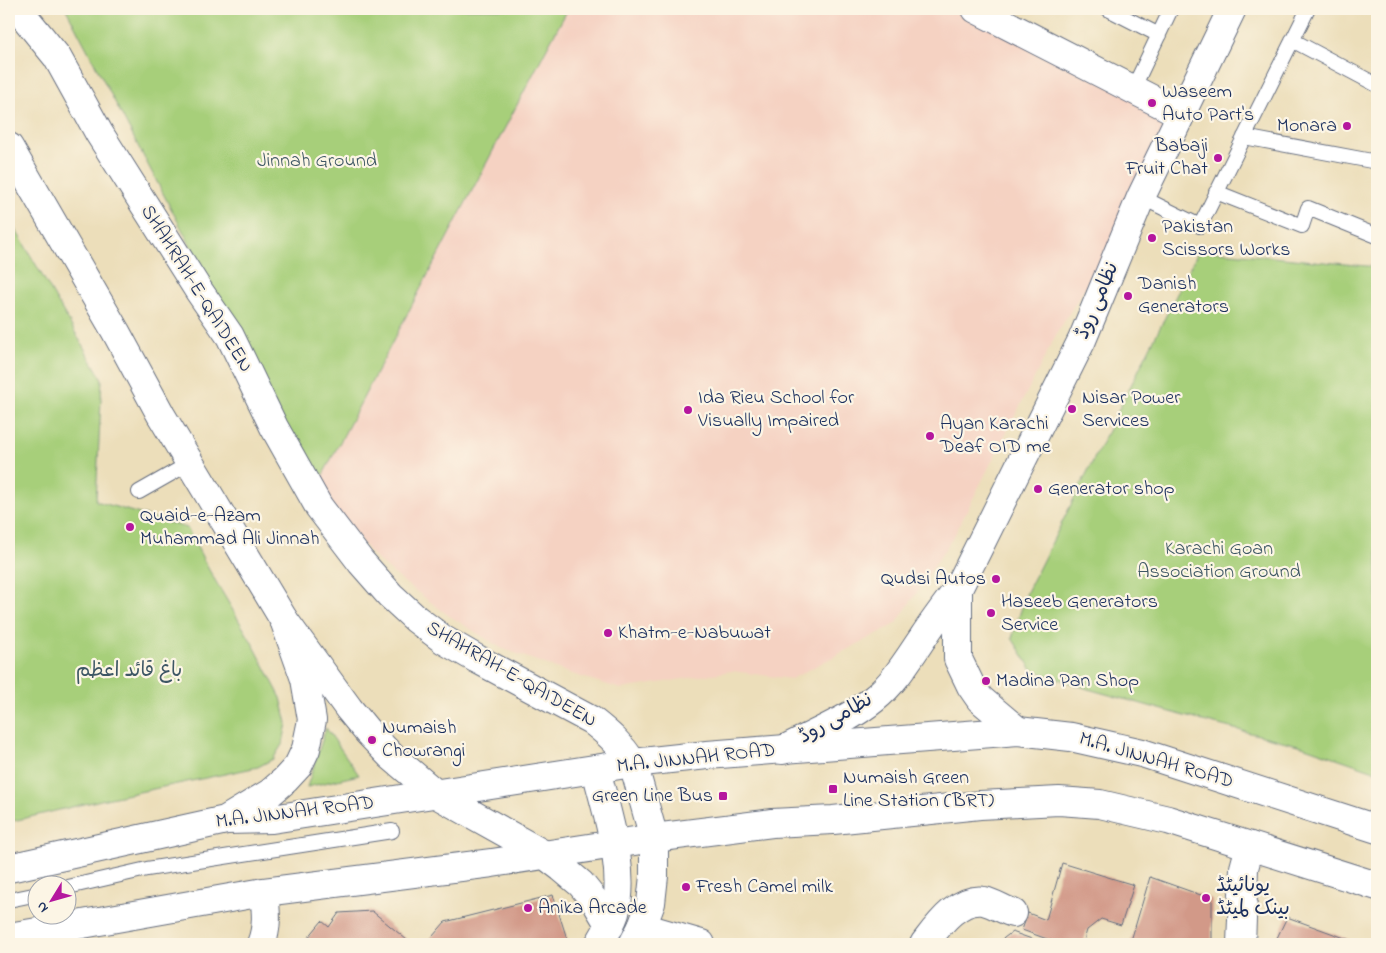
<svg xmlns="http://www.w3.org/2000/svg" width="1386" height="953" font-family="'Indie Flower','Playpen Sans Arabic',sans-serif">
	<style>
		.built { fill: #f5d2c2 }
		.green { fill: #a7cf7a; stroke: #617f6c }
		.building { fill: #d29988 }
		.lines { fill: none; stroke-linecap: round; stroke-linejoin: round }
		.lane-casing { stroke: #646c7e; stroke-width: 16 }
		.street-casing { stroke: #646c7e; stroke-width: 30 }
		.secondary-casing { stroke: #646c7e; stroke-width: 30 }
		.primary-casing { stroke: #646c7e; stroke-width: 30 }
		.highway-casing { stroke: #646c7e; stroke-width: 30 }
		.lane { stroke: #fff; stroke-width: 14 }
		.street { stroke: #fff; stroke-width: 28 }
		.secondary { stroke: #fff; stroke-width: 28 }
		.primary { stroke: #fff; stroke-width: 28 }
		.highway { stroke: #fff; stroke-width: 28 }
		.poi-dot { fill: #b5179e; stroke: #fcf5e5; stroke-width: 2 }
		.labels { text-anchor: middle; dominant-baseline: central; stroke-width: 4.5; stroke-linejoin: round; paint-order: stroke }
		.poi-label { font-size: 20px; fill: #1b2f5e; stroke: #fcf5e5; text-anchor: start }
		.park-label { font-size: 20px; fill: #3e5765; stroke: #fcf5e5 }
		.street-label { font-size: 20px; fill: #1b2f5e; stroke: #fcf5e5 }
	</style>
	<rect width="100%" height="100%" fill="#fcf5e5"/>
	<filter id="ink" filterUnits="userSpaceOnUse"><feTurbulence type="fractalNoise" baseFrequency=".02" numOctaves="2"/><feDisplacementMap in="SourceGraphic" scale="10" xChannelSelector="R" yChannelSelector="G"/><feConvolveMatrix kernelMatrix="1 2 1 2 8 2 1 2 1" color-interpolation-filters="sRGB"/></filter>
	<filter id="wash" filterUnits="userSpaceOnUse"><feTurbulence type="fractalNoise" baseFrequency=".0096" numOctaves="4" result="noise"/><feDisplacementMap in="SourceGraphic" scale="20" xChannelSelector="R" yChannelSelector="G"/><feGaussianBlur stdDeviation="1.12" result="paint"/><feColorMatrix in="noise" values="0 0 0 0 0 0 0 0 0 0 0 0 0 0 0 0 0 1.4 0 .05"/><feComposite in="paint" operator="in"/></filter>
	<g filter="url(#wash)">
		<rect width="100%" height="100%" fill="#ecdeba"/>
		<!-- built -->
		<path class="built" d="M 568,9 L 1006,9 L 1181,114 L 1141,197 L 1057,333 L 955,534 L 896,624 L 791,679 L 732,671 L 621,689 L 572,674 L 501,648 L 448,615 L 405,583 L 373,556 L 317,486 L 550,42 Z"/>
		<!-- green -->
		<path class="green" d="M 66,9 L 568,9 L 550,42 L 317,486 Z
			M 9,218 L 102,379 L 96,501 L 187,528 L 209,570 L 254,646 L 281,698 L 287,723 L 283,743 L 273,759 L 258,767 L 101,800 L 9,822 Z
			M 1199,250 L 1377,267 L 1377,772 L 1302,746 L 1203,721 L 1088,689 L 1032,670 L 1012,638 L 1027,592 Z
			M 326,728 L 359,775 L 307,787 Z"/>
		<g id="blocks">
			<!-- building -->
			<path class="building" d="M 1062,863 L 1134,885 L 1121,925 L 1101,919 L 1087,930 L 1083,944 L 1061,944 L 1022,930 L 1028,913 L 1046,920 Z
				M 1150,877 L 1212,899 L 1212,944 L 1130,944 Z
				M 553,895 L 568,942 L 564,944 L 426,944 L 445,922 Z
				M 372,911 L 407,940 L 404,944 L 303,944 L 322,921 L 329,927 L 339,913 Z
				M 1287,917 L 1353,941 L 1351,944 L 1293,944 L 1277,938 Z
				M 1012,932 L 1046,944 L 996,944 Z"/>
		</g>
	</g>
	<g filter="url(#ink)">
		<use href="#blocks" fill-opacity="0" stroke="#646c7e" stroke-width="1"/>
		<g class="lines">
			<!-- lane casing -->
			<g class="lane-casing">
				<path id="lane" d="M 1108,9 L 1159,35
					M 1292,40 L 1377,85
					M 1133,89 L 1171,9
					M 1244,137 L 1377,162
					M 1216,192 L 1302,226 L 1308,208 L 1377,236
					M 1141,197 L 1200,226 L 1308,9
					M 139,492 L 190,463
					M 68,887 L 147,869 L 392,831
					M 9,900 L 38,894"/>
			</g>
			<!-- street casing -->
			<g class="street-casing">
				<path id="street" d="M 976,9 L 1181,114
					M 642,927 L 701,944
					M 261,944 C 268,927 266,911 264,892
					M 924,944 C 938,926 958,897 984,901 C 993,903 1004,910 1013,913
					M 1241,944 L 1244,868 L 1250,846"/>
			</g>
			<!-- secondary casing -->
			<g class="secondary-casing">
				<path id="secondary" d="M 958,589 L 958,659 L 971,686 L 980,699 L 1018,731
					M 783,750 C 813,734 847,721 874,699 C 894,683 907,661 922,639 C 933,622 945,606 958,589 L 1082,340 L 1141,197 L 1232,9
					M 596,769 C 606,812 627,870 615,913 C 611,925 605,934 599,944
					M 633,944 L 642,927 L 651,903 L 654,876 L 654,838 L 633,763"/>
			</g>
			<!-- primary casing -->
			<g class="primary-casing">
				<path id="primary" d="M 18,9 L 57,57 L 99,133 L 199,291 L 230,336 L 274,427 L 319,507 L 361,562 L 390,595 L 416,619 L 444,640 L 477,659 L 591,720 C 609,734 621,745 633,763
					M 9,147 L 116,332 L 161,415 L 284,620 L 349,709 L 367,731 L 391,756 L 436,794"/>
			</g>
			<!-- highway casing -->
			<g class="highway-casing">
				<path id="highway" d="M 436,794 L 545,855 L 562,868 L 581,884 L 597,904 L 610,926
					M 227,819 L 270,793 L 285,780 L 298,766 L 306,749 L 312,720 L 305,679 L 284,620
					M 9,868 L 226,820 L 272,819 L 633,763 L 707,755 L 1018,731 L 1071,737 L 1142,753 L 1377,829
					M 9,937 L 264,892 L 492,863 L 654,838 L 772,823 L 833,820 L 980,805 L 1059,801 L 1100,804 L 1168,820 L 1377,886"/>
			</g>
			<!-- lane -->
			<use href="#lane" class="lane"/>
			<!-- street -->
			<use href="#street" class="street"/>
			<!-- secondary -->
			<use href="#secondary" class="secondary"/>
			<!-- primary -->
			<use href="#primary" class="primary"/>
			<!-- highway -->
			<use href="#highway" class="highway"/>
		</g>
	</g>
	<!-- markers -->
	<g class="poi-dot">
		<circle cx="1152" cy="103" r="5"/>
		<circle cx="1347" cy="126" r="5"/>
		<circle cx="1218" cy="158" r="5"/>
		<circle cx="1152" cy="238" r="5"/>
		<circle cx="1128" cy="296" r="5"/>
		<circle cx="1072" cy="409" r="5"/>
		<circle cx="688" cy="410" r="5"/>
		<circle cx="930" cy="436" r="5"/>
		<circle cx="1038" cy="489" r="5"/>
		<circle cx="130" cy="527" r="5"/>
		<circle cx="996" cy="579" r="5"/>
		<circle cx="991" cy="613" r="5"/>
		<circle cx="608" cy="633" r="5"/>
		<circle cx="986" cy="681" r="5"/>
		<circle cx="372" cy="740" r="5"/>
		<rect x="828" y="784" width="10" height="10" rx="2.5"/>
		<rect x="718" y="791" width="10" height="10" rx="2.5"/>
		<circle cx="686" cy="887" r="5"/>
		<circle cx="1206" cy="898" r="5"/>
		<circle cx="528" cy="908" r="5"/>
	</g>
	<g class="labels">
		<!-- poi labels -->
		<g class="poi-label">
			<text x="1162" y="92">Waseem<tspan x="1162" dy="23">Auto Part's</tspan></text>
			<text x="1337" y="126" text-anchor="end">Monara</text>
			<text x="1208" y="146" text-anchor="end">Babaji<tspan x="1208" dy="23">Fruit Chat</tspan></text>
			<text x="1162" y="227">Pakistan<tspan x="1162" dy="23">Scissors Works</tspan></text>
			<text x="1138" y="284">Danish<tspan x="1138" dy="23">Generators</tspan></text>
			<text x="698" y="398">Ida Rieu School for<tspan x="698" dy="23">Visually Impaired</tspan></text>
			<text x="1082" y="398">Nisar Power<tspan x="1082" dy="23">Services</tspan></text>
			<text x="940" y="424">Ayan Karachi<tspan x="940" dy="23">Deaf OID me</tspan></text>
			<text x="1048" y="489">Generator shop</text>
			<text x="140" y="516">Quaid-e-Azam<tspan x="140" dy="23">Muhammad Ali Jinnah</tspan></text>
			<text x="986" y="579" text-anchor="end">Qudsi Autos</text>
			<text x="1001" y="602">Haseeb Generators<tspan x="1001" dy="23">Service</tspan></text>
			<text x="618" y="633">Khatm-e-Nabuwat</text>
			<text x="996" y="681">Madina Pan Shop</text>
			<text x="382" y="728">Numaish<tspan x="382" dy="23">Chowrangi</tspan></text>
			<text x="843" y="778">Numaish Green<tspan x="843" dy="23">Line Station (BRT)</tspan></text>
			<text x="713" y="796" text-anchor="end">Green Line Bus</text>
			<text x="1216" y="886">یونائیٹڈ<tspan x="1216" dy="23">بینک لمیٹڈ</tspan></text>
			<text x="696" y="887">Fresh Camel milk</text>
			<text x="538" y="908">Anika Arcade</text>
		</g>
		<!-- park labels -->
		<g class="park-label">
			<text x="317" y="161">Jinnah Ground</text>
			<text x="1219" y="549">Karachi Goan<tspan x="1219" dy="23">Association Ground</tspan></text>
			<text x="129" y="671">باغ قائد اعظم</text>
		</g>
		<!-- street labels -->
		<g class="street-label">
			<text transform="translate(196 289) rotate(58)">SHAHRAH-E-QAIDEEN</text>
			<text transform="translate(1098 301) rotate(-67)">نظامی روڈ</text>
			<text transform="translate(511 675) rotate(30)">SHAHRAH-E-QAIDEEN</text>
			<text transform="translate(836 719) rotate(-30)">نظامی روڈ</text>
			<text transform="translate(696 759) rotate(-6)">M.A. JINNAH ROAD</text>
			<text transform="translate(1156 761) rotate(16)">M.A. JINNAH ROAD</text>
			<text transform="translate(295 813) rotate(-7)">M.A. JINNAH ROAD</text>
		</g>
	</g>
	<!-- margin -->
	<rect width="1386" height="953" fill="none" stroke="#fcf5e5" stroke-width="30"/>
	<!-- north arrow -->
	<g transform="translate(52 900) rotate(233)"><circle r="24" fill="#fcf5e5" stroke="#a2a6af"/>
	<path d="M0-4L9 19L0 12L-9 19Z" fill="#b5179e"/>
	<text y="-8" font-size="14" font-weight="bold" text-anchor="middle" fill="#1b2f5e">N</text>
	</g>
</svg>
